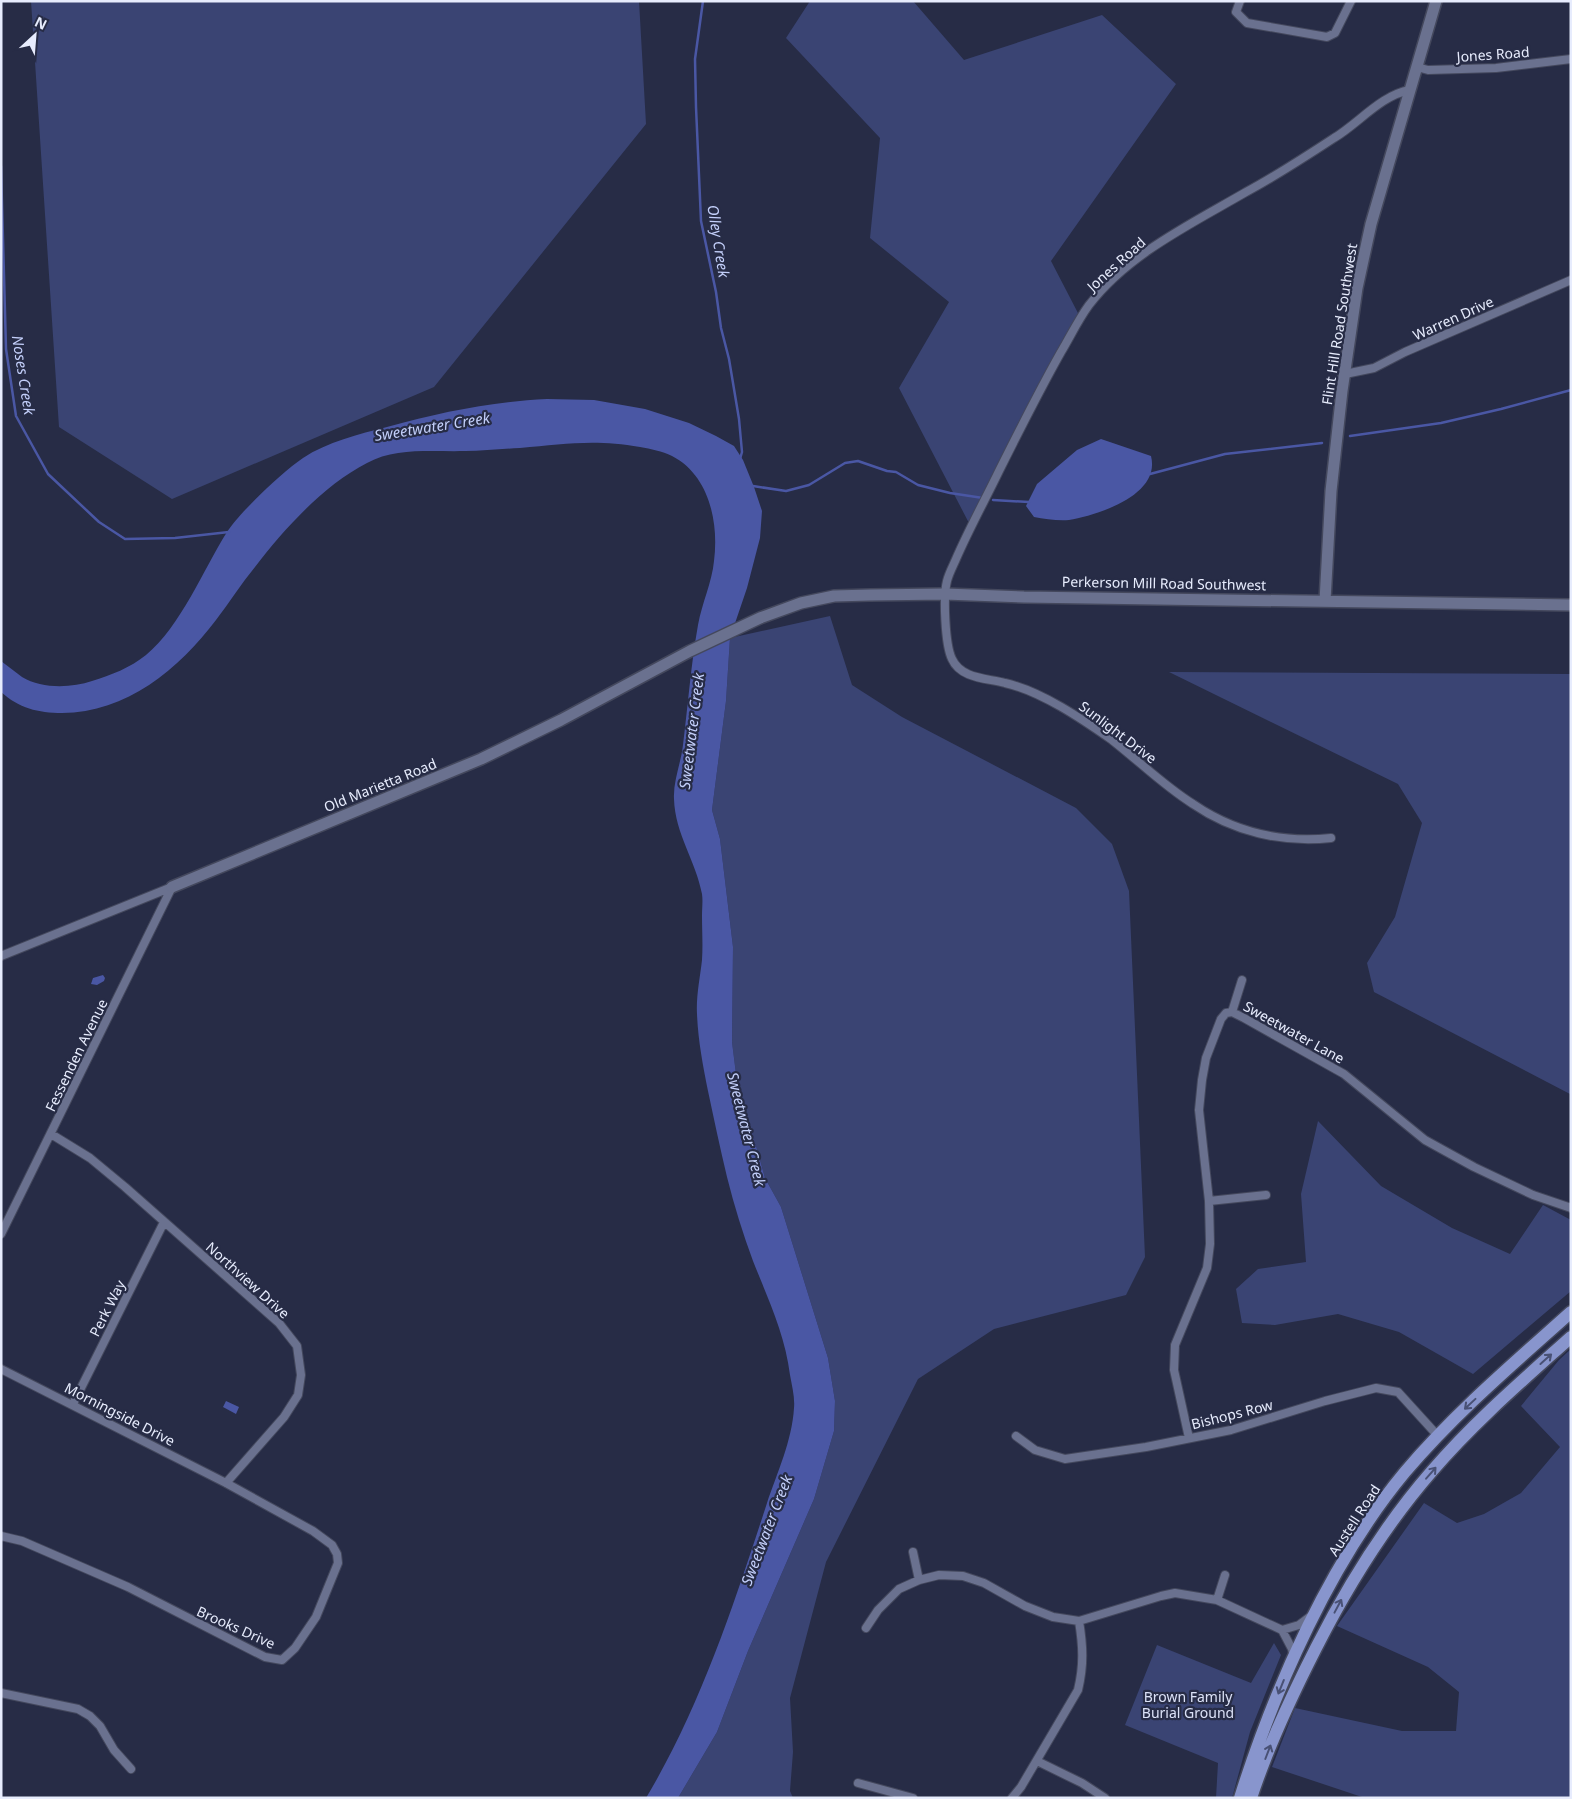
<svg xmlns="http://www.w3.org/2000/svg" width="1572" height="1799" font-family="'Noto Sans',sans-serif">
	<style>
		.green { fill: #3a4473 }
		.water { fill: #4a57a4 }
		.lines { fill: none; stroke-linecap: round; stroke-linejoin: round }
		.stream { stroke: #4a57a4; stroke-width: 2.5 }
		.street-casing { stroke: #44485d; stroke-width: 10 }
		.secondary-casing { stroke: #44485d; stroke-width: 14 }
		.primary-casing { stroke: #44485d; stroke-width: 15 }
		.street { stroke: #6a718f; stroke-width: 8 }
		.secondary { stroke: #6a718f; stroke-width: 11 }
		.primary { stroke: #8895cd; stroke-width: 12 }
		.oneway { stroke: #495175 }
		.labels { text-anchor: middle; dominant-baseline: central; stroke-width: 4.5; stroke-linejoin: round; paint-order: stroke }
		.street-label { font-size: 14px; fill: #e7ecfd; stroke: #272c46 }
		.park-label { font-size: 14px; fill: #dbe1f7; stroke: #272c46 }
		.water-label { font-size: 15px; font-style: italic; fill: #c3cffa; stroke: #272c46 }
	</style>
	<rect width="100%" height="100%" fill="#272c46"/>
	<!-- green -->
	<path class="green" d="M 31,1 L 639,1 L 646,124 L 434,387 L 172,499 L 59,427 Z
		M 810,1 L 913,1 L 964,60 L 1102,15 L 1176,84 L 1051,261 L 1079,315 L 971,527 L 899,388 L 949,302 L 870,238 L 880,138 L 786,38 Z
		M 830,616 L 852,685 L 902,717 L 1076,808 L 1112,844 L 1129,891 L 1145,1257 L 1126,1295 L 994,1329 L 918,1379 L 826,1562 L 790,1698 L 793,1752 L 790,1791 L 793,1798 L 678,1798 L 717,1732 L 748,1651 L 814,1499 L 834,1431 L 835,1401 L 828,1358 L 781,1207 L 765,1178 L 736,1074 L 732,1042 L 733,947 L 720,839 L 712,810 L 726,701 L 730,638 Z
		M 1169,672 L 1571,674 L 1570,1094 L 1374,992 L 1367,963 L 1395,917 L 1422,823 L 1398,784 Z
		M 1318,1121 L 1381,1186 L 1452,1228 L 1510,1254 L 1543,1205 L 1571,1220 L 1571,1291 L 1473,1374 L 1399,1332 L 1338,1314 L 1275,1325 L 1242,1323 L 1236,1289 L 1258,1269 L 1306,1262 L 1301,1194 Z
		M 1571,1349 L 1571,1798 L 1365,1798 L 1272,1767 L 1295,1708 L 1402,1731 L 1456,1731 L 1459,1692 L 1428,1667 L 1337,1626 L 1424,1503 L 1457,1523 L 1484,1514 L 1521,1493 L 1560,1447 L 1521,1406 L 1559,1360 Z
		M 1274,1643 L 1281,1655 L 1250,1732 L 1232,1798 L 1216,1798 L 1218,1763 L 1125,1725 L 1157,1645 L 1251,1683 Z"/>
	<!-- water -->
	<path class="water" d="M 547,399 L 594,400 L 645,409 L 689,423 L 716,436 L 734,446 L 743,460 L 754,487 L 762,511 L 760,538 L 747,588 L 730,638 L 726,701 L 712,810 L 720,839 L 733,947 L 732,1042 L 736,1074 L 765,1178 L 781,1207 L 828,1358 L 835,1401 L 834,1431 L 814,1499 L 748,1651 L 717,1732 L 678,1798 L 646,1798 C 701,1706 734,1604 767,1503 C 777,1473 792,1441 794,1408 C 795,1398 792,1386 790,1375 C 785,1334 768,1299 753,1261 C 743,1234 734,1205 727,1177 C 720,1148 714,1119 708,1091 C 703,1066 698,1040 697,1014 C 696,996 700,978 702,960 C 703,945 702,930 702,916 C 702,908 703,901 702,894 C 696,861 675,834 674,799 C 673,781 681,763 683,745 C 688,705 691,664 698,625 C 702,603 712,582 714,561 C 719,522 709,475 672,456 C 662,451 651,449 640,447 C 595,439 564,444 520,448 C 501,449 483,451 465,451 C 433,452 396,447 367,463 C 324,485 284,529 255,567 C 241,584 229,603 216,620 C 179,669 126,713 62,713 C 38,713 19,708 1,692 L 1,661 C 8,666 15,672 22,677 C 42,689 71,688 92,681 C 111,675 130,668 146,655 C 181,626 203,570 227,532 C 241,511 281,473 303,458 C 327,442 359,434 387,427 C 442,412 490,402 547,399 Z
		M 1101,439 L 1151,456 C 1161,495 1098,515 1069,520 C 1058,521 1045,519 1034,517 L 1026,506 L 1037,484 L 1077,450 Z
		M 103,975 L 105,978 L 104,981 L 97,985 L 91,984 L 93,978 Z
		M 226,1401 L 239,1407 L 236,1414 L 223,1407 Z"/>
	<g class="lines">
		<!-- stream -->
		<path class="stream" d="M 703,1 L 695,59 L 696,107 L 701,221 L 716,292 L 721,328 L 729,359 L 739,419 L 742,452 L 740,459
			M 1,166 L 6,349 L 16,416 L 48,474 L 99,522 L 125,539 L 175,538 L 229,532
			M 1350,436 L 1441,423 L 1501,409 L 1571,390
			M 1150,474 L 1225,454 L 1322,443
			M 753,486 L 786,491 L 809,485 L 845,463 L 858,461 L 887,471 L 896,472 L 918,485 L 950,493 L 983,498
			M 993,500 L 1029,502"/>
		<!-- street casing -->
		<g class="street-casing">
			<path id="street" d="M 1240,1 L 1236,12 L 1247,23 L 1327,37 L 1335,33 L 1351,1
				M 1417,67 L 1428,70 L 1496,68 L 1571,59
				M 1345,374 L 1374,368 L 1405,352 L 1571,280
				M 1331,838 C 1282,843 1234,832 1193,804 C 1164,786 1139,761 1112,740 C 1082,719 1041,691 1005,683 C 987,678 961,679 952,659 C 945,645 943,596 947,581 C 949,573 953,566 956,559 C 969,529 985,500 999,471 C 1019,431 1039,391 1061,352 C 1070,337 1078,320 1089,305 C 1128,254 1191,224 1246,192 C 1276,176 1305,157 1334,138 C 1359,123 1381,95 1410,90
				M 1,956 L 172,887
				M 1232,1012 L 1242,980
				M 51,1134 L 90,1158 L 125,1187 L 279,1323 L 297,1346 L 301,1375 L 298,1395 L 284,1417 L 226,1483
				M 1209,1201 L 1266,1195
				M 1,1234 L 172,887
				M 1,1369 L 226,1483 L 313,1531 L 332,1545 L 337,1554 L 338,1563 L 316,1617 L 295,1648 L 282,1660 L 265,1657 L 128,1587 L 22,1541 L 1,1536
				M 73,1404 L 164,1222
				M 1016,1436 L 1035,1450 L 1065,1459 L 1146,1447 L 1231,1430 L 1325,1401 L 1376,1388 L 1398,1392 L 1438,1436
				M 1189,1438 L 1174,1370 L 1175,1345 L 1207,1268 L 1210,1244 L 1209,1201 L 1199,1110 L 1202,1080 L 1206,1058 L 1221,1019 L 1226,1013 L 1232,1012 L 1244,1018 L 1344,1074 L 1425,1140 L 1474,1167 L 1533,1195 L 1571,1208
				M 913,1552 L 919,1580
				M 1217,1600 L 1225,1575
				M 866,1628 L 878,1610 L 899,1589 L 919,1580 L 939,1575 L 963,1576 L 984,1583 L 1025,1606 L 1053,1617 L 1079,1621 L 1161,1596 L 1175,1593 L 1217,1600 L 1282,1630 L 1299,1625 L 1311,1616
				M 1282,1630 L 1292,1649 L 1294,1658
				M 1,1693 L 78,1709 L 90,1716 L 100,1726 L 114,1750 L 131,1769
				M 1037,1761 L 1082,1783 L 1105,1798
				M 858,1783 L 913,1798
				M 1012,1798 L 1021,1787 L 1078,1690 C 1084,1665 1083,1646 1079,1621"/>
		</g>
		<!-- secondary casing -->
		<g class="secondary-casing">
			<path id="secondary" d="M 1325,601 L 1331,491 L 1342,391 L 1357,288 L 1371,224 L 1436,1
				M 172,887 L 481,759 L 561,720 L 690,651 L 760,618 L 801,603 L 834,596 L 870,595 L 945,594 L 1024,597 L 1571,605"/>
		</g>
		<!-- primary casing -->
		<g class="primary-casing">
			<path id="primary" d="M 1240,1798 C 1275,1687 1331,1561 1405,1472 C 1455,1413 1514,1363 1571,1312
				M 1251,1798 C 1268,1746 1291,1697 1316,1648 C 1348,1585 1385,1525 1432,1471 C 1474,1422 1523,1380 1571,1337"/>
		</g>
		<!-- street -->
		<use href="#street" class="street"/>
		<!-- secondary -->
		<use href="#secondary" class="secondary"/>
		<!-- primary -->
		<use href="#primary" class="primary"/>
	</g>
	<!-- one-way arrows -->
	<defs><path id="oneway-shaft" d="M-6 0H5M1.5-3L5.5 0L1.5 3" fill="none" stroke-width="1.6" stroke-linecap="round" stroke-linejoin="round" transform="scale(1.25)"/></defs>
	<g class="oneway">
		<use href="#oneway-shaft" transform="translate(1546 1359) rotate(-42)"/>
		<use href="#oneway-shaft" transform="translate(1470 1404) rotate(137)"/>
		<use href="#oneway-shaft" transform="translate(1431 1473) rotate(-49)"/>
		<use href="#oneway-shaft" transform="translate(1338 1606) rotate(-62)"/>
		<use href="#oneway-shaft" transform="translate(1281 1687) rotate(112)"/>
		<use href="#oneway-shaft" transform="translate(1268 1752) rotate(-69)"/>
	</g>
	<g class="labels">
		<!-- street labels -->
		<g class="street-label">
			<text transform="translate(1493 54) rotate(-4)">Jones Road</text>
			<text transform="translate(1116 264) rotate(-42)">Jones Road</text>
			<text transform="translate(1453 318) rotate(-24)">Warren Drive</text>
			<text transform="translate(1339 324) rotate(-81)">Flint Hill Road Southwest</text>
			<text transform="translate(1164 583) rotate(1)">Perkerson Mill Road Southwest</text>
			<text transform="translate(1118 732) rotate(37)">Sunlight Drive</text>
			<text transform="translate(380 785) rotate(-22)">Old Marietta Road</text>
			<text transform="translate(1294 1032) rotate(29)">Sweetwater Lane</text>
			<text transform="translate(76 1055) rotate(-64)">Fessenden Avenue</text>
			<text transform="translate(248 1280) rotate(42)">Northview Drive</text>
			<text transform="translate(107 1308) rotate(-63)">Perk Way</text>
			<text transform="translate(120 1414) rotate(27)">Morningside Drive</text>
			<text transform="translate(1232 1414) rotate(-14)">Bishops Row</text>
			<text transform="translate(1354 1520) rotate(-57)">Austell Road</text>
			<text transform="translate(236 1627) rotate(24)">Brooks Drive</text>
		</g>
		<!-- park labels -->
		<g class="park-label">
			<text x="1188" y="1696">Brown Family<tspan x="1188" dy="16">Burial Ground</tspan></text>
		</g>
		<!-- water labels -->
		<g class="water-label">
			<text transform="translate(719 241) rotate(81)">Olley Creek</text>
			<text transform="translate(24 375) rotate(81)">Noses Creek</text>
			<text transform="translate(432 426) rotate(-9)">Sweetwater Creek</text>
			<text transform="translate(691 731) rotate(-83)">Sweetwater Creek</text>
			<text transform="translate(747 1129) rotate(76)">Sweetwater Creek</text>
			<text transform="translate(766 1530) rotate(-69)">Sweetwater Creek</text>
		</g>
	</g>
	<!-- border -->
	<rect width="1572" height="1799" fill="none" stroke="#e7ecfd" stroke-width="5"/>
	<!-- north arrow -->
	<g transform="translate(35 35) rotate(26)" stroke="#272c46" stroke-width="4" paint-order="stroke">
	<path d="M0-4L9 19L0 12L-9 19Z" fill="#e7ecfd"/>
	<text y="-8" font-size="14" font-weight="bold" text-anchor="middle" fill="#e7ecfd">N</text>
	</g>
</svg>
